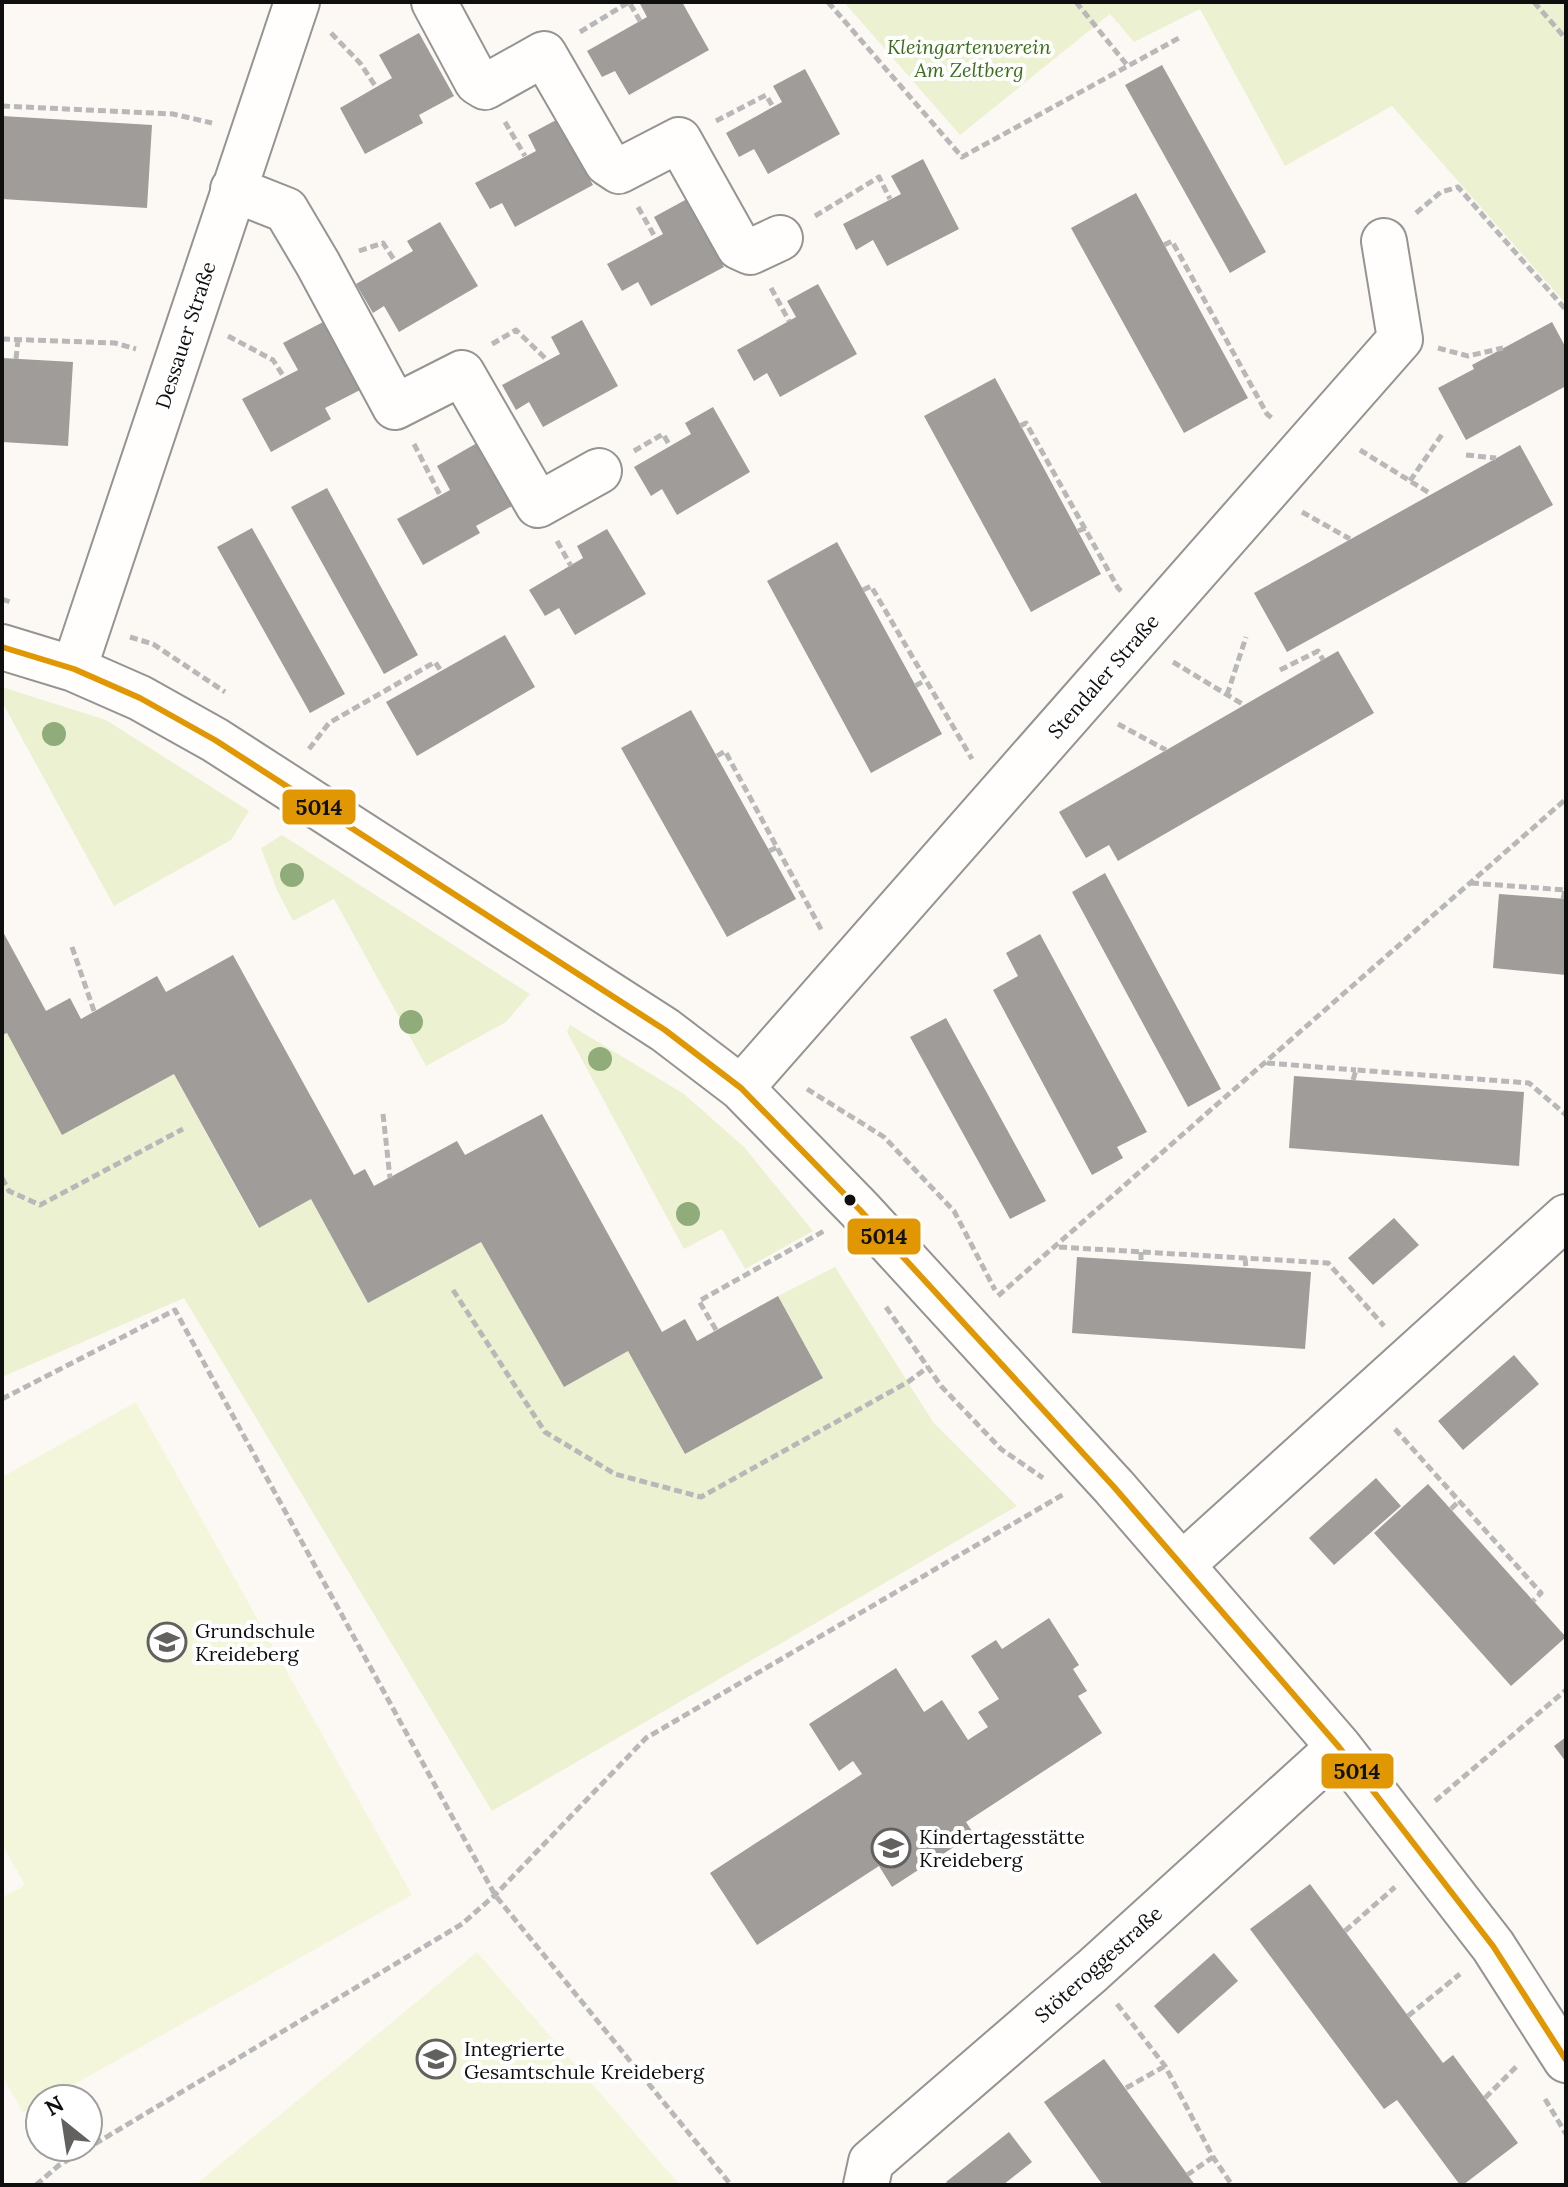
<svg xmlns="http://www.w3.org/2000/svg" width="1568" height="2187" font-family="Lora,serif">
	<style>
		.green { fill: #ecf2d1 }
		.pitch { fill: #f4f6dc }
		.building { fill: #9f9c99 }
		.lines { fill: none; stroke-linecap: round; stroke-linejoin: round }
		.minor-casing { stroke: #969492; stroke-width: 48 }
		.path { stroke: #b9b8b8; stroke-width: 5; stroke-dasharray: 8 4; stroke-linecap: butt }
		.minor { stroke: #fffefd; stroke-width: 44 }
		.bus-1-casing { stroke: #fff; stroke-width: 12 }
		.bus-1 { stroke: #e09702; stroke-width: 6 }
		.tree { fill: #91ac7b }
		.bus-dot { fill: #0f0f0f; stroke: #fff; stroke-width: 3 }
		.labels { text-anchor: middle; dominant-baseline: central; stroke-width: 8; stroke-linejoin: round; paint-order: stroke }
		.park-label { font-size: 20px; font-style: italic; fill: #3a6e18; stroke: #fff }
		.street-label { font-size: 20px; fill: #0f0f0f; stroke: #fff }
		.poi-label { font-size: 20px; fill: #0f0f0f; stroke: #fff; text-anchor: start }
		.line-badge { stroke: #fff; stroke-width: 3 }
		.pale-badge-label { font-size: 22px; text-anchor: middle; font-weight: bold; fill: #111 }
	</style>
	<rect width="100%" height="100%" fill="#fcf8f4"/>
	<!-- green -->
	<path class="green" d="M 844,2 L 1566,2 L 1566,304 L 1392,106 L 1285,166 L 1200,9 L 1134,42 L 1110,14 L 960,135 Z
		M 2,687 L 106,720 L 249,811 L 231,840 L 114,906 L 2,702 Z
		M 282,835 L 530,994 L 506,1022 L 426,1066 L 334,899 L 293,921 L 277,890 L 261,848 Z
		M 570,1025 L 684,1094 L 744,1147 L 813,1231 L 745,1269 L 722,1229 L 684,1249 L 567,1032 Z
		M 7,1033 L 62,1134 L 174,1074 L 258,1228 L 311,1199 L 368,1303 L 481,1242 L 564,1387 L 628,1351 L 685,1454 L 823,1378 L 778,1296 L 835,1267 L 933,1422 L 1017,1506 L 492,1811 L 184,1298 L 2,1377 L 2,1035 Z"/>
	<!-- pitch -->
	<path class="pitch" d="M 136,1402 L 412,1895 L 48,2099 L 40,2099 L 40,2104 L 23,2113 L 2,2075 L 2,1898 L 25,1885 L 2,1844 L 2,1477 Z
		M 477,1952 L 680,2185 L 195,2185 Z"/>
	<!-- building -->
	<path class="building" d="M 639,2 L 682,2 L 709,50 L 629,95 L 615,71 L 602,77 L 587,51 L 647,17 Z
		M 419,33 L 454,96 L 419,115 L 423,123 L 365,154 L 340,108 L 392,78 L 379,55 Z
		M 1162,65 L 1266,252 L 1230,273 L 1125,85 Z
		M 805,69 L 840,134 L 768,174 L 754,149 L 739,157 L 726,133 L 782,102 L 773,86 Z
		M 2,116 L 152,125 L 147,208 L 2,199 Z
		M 558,119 L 593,185 L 515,227 L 502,203 L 490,209 L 475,183 L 536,151 L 528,135 Z
		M 923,159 L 959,229 L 887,266 L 873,240 L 856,250 L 843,224 L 901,194 L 891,176 Z
		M 1136,193 L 1248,398 L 1184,433 L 1071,228 Z
		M 687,199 L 724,267 L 651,306 L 638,282 L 622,291 L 607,264 L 663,234 L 654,217 Z
		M 440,222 L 478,286 L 399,332 L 384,306 L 373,313 L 356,284 L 413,251 L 407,241 Z
		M 818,284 L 857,354 L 780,397 L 767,373 L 754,381 L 737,350 L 796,317 L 787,301 Z
		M 582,320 L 618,386 L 543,427 L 529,402 L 516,410 L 502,385 L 560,354 L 551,337 Z
		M 325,321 L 362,389 L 325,408 L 331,419 L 271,452 L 242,399 L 298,370 L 283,343 Z
		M 1552,322 L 1566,348 L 1566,386 L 1466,440 L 1438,388 L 1474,369 L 1472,365 Z
		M 2,358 L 73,362 L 68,446 L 2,442 Z
		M 995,378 L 1101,574 L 1031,612 L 924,416 Z
		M 713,407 L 750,472 L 677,515 L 662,489 L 651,496 L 634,467 L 691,434 L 685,423 Z
		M 477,443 L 512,506 L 476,526 L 480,533 L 423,565 L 397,519 L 450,490 L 437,466 Z
		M 1520,445 L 1553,505 L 1287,652 L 1254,593 Z
		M 327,488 L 418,655 L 384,674 L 291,507 Z
		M 252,528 L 345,694 L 310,713 L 217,547 Z
		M 607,529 L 646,594 L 575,635 L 559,608 L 545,616 L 529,590 L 583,558 L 577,546 Z
		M 837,542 L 942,734 L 871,773 L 767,581 Z
		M 505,635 L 535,687 L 417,756 L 386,702 Z
		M 1338,651 L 1374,713 L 1118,861 L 1109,845 L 1086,858 L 1059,812 Z
		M 691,710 L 796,899 L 727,937 L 621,748 Z
		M 1105,873 L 1221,1089 L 1188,1107 L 1072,892 Z
		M 1499,894 L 1566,899 L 1566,975 L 1493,968 Z
		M 2,930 L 46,1011 L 70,998 L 81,1019 L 157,976 L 166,992 L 233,955 L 354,1175 L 365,1169 L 374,1186 L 457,1141 L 465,1155 L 542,1114 L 662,1332 L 685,1319 L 697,1341 L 778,1296 L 823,1378 L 685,1454 L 628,1351 L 564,1387 L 481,1242 L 368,1303 L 311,1199 L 259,1228 L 174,1074 L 62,1135 L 7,1033 L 2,1035 Z
		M 1040,934 L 1147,1132 L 1117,1147 L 1123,1158 L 1092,1175 L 993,990 L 1018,976 L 1006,953 Z
		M 946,1018 L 1046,1201 L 1010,1219 L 910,1037 Z
		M 1294,1076 L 1524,1092 L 1519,1166 L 1289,1148 Z
		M 1394,1218 L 1419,1245 L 1373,1285 L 1348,1258 Z
		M 1077,1257 L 1311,1272 L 1305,1349 L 1072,1333 Z
		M 1514,1355 L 1539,1384 L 1463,1450 L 1438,1421 Z
		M 1376,1478 L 1401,1506 L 1334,1565 L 1309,1538 Z
		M 1428,1484 L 1566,1637 L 1511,1686 L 1374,1533 Z
		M 1049,1618 L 1079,1665 L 1073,1669 L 1087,1691 L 1078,1696 L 1102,1733 L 966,1822 L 974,1834 L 892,1887 L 879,1866 L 757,1945 L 710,1873 L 862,1774 L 853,1761 L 839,1771 L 809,1724 L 896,1668 L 924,1712 L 942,1700 L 968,1740 L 988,1727 L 978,1712 L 999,1699 L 971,1656 L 996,1640 L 1002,1649 Z
		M 1566,1737 L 1566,1762 L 1554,1746 Z
		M 1310,1884 L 1443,2063 L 1453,2055 L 1518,2143 L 1463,2185 L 1460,2185 L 1397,2100 L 1384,2109 L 1250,1929 Z
		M 1214,1953 L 1238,1981 L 1178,2034 L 1154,2006 Z
		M 1104,2059 L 1159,2135 L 1195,2185 L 1103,2185 L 1099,2180 L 1044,2102 Z
		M 1009,2132 L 1032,2162 L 1003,2185 L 949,2185 L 946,2182 Z"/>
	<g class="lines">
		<!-- minor casing -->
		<g class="minor-casing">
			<path id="minor" d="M 434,2 L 477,82 L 485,87 L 544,54 L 607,163 L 619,171 L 679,140 L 739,247 L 750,252 L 780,238
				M 233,189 L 286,210 L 318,264 L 395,407 L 462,373 L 538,505 L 599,471
				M 2,647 L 74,669 L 140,698 L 215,740 L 665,1030 L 741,1088 L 860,1210 L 1114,1487 L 1339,1747 L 1493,1946 L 1566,2060
				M 74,669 L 297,2
				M 741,1088 L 1400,339 L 1384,241
				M 1183,1564 L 1566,1217
				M 866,2185 L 871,2162 L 1092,1971 L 1339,1747"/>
		</g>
		<!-- path -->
		<path class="path" d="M 828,2 L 962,157 L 1179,38
			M 1076,2 L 1127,65
			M 1534,2 L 1566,39
			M 580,32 L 629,2 L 640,21
			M 331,33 L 360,63 L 376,87
			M 2,106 L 173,114 L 212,123
			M 716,121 L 766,95 L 773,107
			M 505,122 L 525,156
			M 638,207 L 655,237
			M 1416,213 L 1441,192 L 1458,187 L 1566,310
			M 815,216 L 879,177 L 890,199
			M 1164,245 L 1172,241 L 1267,414 L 1274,420
			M 359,251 L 383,243 L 395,261
			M 771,288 L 789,321
			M 228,336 L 273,360 L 284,377
			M 2,339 L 115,343 L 136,349
			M 492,344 L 516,330 L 547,360
			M 1438,348 L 1468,356 L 1503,348
			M 16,359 L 18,340
			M 1020,426 L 1026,423 L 1118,588 L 1122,592
			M 414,444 L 440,495
			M 1360,450 L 1431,494
			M 634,451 L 663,434 L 670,446
			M 1466,455 L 1496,458
			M 1410,481 L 1443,433
			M 1302,512 L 1350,539
			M 1078,531 L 1086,528
			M 557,541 L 571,566
			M 863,590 L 871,586 L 972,759
			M 2,599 L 13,603
			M 130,637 L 153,644 L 225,692
			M 1173,662 L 1244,705
			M 1280,670 L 1318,651 L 1323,660
			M 915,686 L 924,681
			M 1227,695 L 1246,637
			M 1118,724 L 1166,750
			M 309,749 L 329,723 L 435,662 L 441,671
			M 717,756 L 725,751 L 822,931
			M 769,851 L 778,847
			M 1471,883 L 1566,890
			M 1563,899 L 1565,890
			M 72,947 L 94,1011
			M 1267,1063 L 1356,1070
			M 1353,1080 L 1356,1070 L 1529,1083 L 1566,1115
			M 807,1089 L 884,1137 L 954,1211 L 995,1290
			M 383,1114 L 390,1178
			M 2,1178 L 9,1191 L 40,1205 L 183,1129
			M 1059,1247 L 1328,1263 L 1384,1326
			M 1141,1252 L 1141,1261
			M 1245,1258 L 1246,1268
			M 453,1290 L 545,1432 L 615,1474 L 701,1497 L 908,1382 L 928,1367
			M 998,1296 L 1566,799
			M 886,1307 L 941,1386 L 1001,1449 L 1043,1478
			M 716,1330 L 699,1301 L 824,1231
			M 2,1399 L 175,1310 L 495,1895 L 731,2185
			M 1395,1429 L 1541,1593 L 1533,1601
			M 1451,1509 L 1459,1501
			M 1435,1801 L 1566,1690
			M 1345,1931 L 1395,1887
			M 1117,2004 L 1165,2066 L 1213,2157 L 1232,2185
			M 1408,2016 L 1460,1974
			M 1126,2088 L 1165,2066
			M 1485,2098 L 1518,2065
			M 1545,2099 L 1566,2134
			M 1187,2175 L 1213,2157
			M 36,2185 L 58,2166 L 462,1924 L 495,1895 L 646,1738 L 1064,1494"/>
		<!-- minor -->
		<use href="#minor" class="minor"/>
		<!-- bus-1 casing -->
		<g class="bus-1-casing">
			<path id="bus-1" d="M 2,647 L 74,669 L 140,698 L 215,740 L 665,1030 L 741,1088 L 860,1210 L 1114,1487 L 1339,1747 L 1493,1946 L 1566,2060"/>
		</g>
		<!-- bus-1 -->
		<use href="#bus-1" class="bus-1"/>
	</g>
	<!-- trees -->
	<g class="tree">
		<circle cx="54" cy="734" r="12"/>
		<circle cx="292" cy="875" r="12"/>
		<circle cx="411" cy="1022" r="12"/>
		<circle cx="600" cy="1059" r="12"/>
		<circle cx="688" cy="1214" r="12"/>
	</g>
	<!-- icons -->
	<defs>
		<g id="school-ring" transform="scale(2)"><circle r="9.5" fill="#fff" stroke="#62615f" stroke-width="1.5"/><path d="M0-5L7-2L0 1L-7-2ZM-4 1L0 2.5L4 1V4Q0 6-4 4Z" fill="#62615f"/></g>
	</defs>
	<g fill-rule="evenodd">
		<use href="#school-ring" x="167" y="1642"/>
		<use href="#school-ring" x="891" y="1848"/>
		<use href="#school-ring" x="436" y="2059"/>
	</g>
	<!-- markers -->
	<circle class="bus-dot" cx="850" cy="1200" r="7"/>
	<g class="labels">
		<!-- park labels -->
		<g class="park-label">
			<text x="969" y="46">Kleingartenverein<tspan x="969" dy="23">Am Zeltberg</tspan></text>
		</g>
		<!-- street labels -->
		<g class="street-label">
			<text transform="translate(185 335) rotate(-72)">Dessauer Straße</text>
			<text transform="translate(1103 676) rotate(-49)">Stendaler Straße</text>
			<text transform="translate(1098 1964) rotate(-42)">Stöteroggestraße</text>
		</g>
		<!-- poi labels -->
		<g class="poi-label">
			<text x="195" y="1630">Grundschule<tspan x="195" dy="23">Kreideberg</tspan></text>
			<text x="919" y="1836">Kindertagesstätte<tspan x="919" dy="23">Kreideberg</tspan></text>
			<text x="464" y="2048">Integrierte<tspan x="464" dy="23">Gesamtschule Kreideberg</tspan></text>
		</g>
	</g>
	<g class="line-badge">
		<rect x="281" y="788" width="76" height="38" rx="8" fill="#e09702"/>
		<rect x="846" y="1217" width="76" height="39" rx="8" fill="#e09702"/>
		<rect x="1320" y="1752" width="75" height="38" rx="8" fill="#e09702"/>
	</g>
	<g class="pale-badge-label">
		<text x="319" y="815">5014</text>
		<text x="884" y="1244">5014</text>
		<text x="1357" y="1779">5014</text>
	</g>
	<!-- border -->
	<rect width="1568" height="2187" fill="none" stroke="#0f0f0f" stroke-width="8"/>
	<!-- north arrow -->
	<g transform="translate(64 2123) rotate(330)"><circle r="38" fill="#ffffff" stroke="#9f9f9f" stroke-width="2"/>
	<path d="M0-6L14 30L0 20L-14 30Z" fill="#62615f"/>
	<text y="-12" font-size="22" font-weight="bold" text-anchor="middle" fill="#0f0f0f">N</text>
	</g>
</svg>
